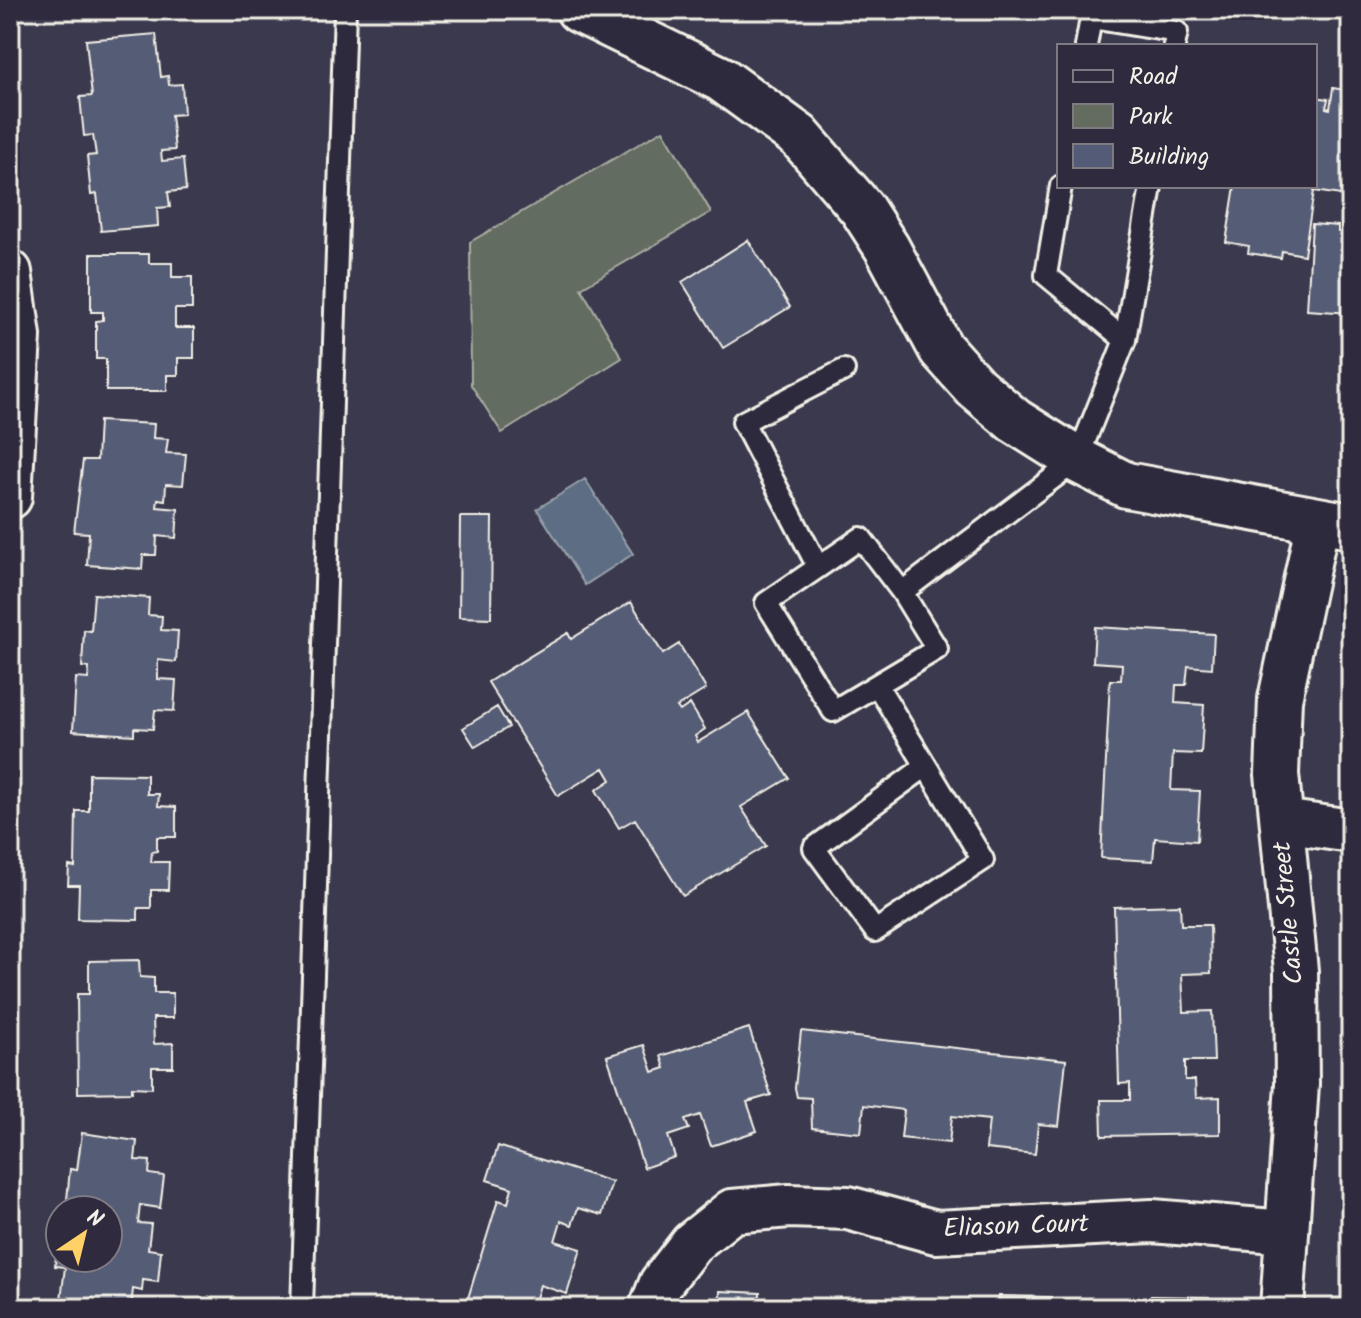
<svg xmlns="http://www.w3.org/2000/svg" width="1361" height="1318" font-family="Kalam,sans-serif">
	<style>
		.green { fill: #646c60; stroke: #acaea4; stroke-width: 2 }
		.water { fill: #5d6d83; stroke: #99a2ab; stroke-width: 2 }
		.building { fill: #545b76; stroke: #f4f1e8; stroke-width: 2 }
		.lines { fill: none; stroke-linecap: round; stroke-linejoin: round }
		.lane-casing { stroke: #f4f1e8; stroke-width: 26 }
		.street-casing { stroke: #f4f1e8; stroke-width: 48 }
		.secondary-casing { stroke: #f4f1e8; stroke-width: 50 }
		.lane { stroke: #2f2a3d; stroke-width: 20 }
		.street { stroke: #2f2a3d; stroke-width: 42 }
		.secondary { stroke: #2f2a3d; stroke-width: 44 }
		.labels { text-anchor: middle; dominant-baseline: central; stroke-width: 8; stroke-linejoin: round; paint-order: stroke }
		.street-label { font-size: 26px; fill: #f4f1e8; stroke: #2f2a3d }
	</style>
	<rect width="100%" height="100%" fill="#3a394e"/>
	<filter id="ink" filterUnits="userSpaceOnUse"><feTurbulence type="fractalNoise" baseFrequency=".0125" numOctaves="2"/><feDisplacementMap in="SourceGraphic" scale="16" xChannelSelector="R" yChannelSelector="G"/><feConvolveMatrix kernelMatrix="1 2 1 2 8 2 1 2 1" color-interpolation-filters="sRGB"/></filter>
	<g filter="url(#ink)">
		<!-- green -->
		<path class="green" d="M 663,130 L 711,212 L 581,288 L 622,358 L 502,433 L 471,385 L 470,242 Z"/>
		<!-- water -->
		<path class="water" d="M 585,479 L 633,554 L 585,585 L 537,509 Z"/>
		<!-- building -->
		<path class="building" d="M 156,34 L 161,77 L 168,76 L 169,85 L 182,84 L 184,114 L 171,115 L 175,150 L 161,151 L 162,161 L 183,159 L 186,190 L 168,192 L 170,207 L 157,208 L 158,226 L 101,231 L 97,194 L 91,195 L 87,156 L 96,155 L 93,135 L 84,136 L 80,97 L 92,96 L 86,40 Z
			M 1333,88 L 1351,91 L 1351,191 L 1347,196 L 1314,191 L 1304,255 L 1282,251 L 1281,258 L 1248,253 L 1249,246 L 1226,242 L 1235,186 L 1315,186 L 1315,97 L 1328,99 L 1326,108 L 1330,109 Z
			M 1312,224 L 1338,226 L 1338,232 L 1351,233 L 1351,313 L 1307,310 Z
			M 748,240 L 790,307 L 723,348 L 682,282 Z
			M 91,254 L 149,254 L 149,263 L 172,263 L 172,277 L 192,277 L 192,309 L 175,309 L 175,328 L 194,328 L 194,358 L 178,358 L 178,375 L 167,375 L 167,391 L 106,391 L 106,359 L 96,359 L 96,321 L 103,320 L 103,312 L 91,312 Z
			M 99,421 L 154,424 L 153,438 L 168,439 L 166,453 L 186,454 L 183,485 L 166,484 L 165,500 L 158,499 L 157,507 L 178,509 L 176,538 L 157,536 L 156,555 L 143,555 L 142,569 L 87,565 L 89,533 L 74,532 L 83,460 L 97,460 Z
			M 460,517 L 492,517 L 491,618 L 459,617 Z
			M 94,594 L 149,598 L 148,615 L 162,616 L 161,630 L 178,631 L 176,662 L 158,660 L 158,679 L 176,680 L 174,711 L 155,710 L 153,729 L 134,728 L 134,735 L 73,731 L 76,678 L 88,679 L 89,668 L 82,667 L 84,630 L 91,631 Z
			M 631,602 L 663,654 L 679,644 L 706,689 L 677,707 L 680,711 L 690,704 L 705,729 L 695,736 L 698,742 L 748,712 L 789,778 L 741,807 L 766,846 L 683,896 L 635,819 L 619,828 L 596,790 L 611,780 L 604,768 L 558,796 L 488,682 L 568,633 L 571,639 Z
			M 1095,627 L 1214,634 L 1212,668 L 1188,666 L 1186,685 L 1176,685 L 1175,703 L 1204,705 L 1201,754 L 1173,753 L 1171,790 L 1200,791 L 1197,841 L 1155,838 L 1153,861 L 1101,858 L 1110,680 L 1121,680 L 1122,664 L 1093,662 Z
			M 1351,702 L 1351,748 L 1343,746 Z
			M 497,707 L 509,727 L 475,747 L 463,728 Z
			M 89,774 L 147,775 L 147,794 L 159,794 L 158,806 L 176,807 L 176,837 L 157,837 L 157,851 L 152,852 L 151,862 L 169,862 L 168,890 L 151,890 L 151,908 L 138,908 L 138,920 L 78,919 L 79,885 L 68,885 L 69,866 L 75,867 L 76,811 L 89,811 Z
			M 1180,905 L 1181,925 L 1210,925 L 1211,973 L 1182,974 L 1184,1012 L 1212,1011 L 1214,1061 L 1185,1061 L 1185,1080 L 1195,1080 L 1196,1098 L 1220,1097 L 1220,1134 L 1102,1136 L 1101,1100 L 1130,1100 L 1130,1083 L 1119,1084 L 1114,907 Z
			M 139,960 L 140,977 L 154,978 L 154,993 L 173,993 L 173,1018 L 153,1018 L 154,1044 L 173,1043 L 173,1067 L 152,1067 L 152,1088 L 132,1087 L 132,1092 L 78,1093 L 77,994 L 89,994 L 89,961 Z
			M 749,1028 L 771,1095 L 747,1102 L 757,1131 L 711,1146 L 700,1115 L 685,1120 L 689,1129 L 668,1136 L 675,1157 L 644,1168 L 607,1056 L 644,1045 L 653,1072 L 665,1068 L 661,1056 Z
			M 801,1031 L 1066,1060 L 1059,1126 L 1038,1124 L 1035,1154 L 986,1149 L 989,1120 L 952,1116 L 949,1143 L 901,1138 L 904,1110 L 864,1105 L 861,1133 L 812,1128 L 811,1098 L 797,1097 L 795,1088 Z
			M 82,1133 L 137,1141 L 135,1160 L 150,1161 L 149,1174 L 164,1176 L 160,1208 L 140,1205 L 138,1223 L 151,1224 L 148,1249 L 161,1251 L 158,1282 L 143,1280 L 142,1291 L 133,1289 L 131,1308 L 60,1308 L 65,1267 L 55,1266 L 59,1226 L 60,1258 L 108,1258 L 108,1210 L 66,1210 L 70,1169 L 77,1170 Z
			M 498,1146 L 612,1182 L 602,1215 L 578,1208 L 572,1225 L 561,1221 L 555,1241 L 581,1249 L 567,1294 L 540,1285 L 533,1308 L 465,1308 L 498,1200 L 508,1203 L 512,1188 L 487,1180 Z
			M 720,1291 L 760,1293 L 759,1308 L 719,1308 Z
			M 999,1296 L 1051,1297 L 1051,1308 L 998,1308 Z
			M 1151,1296 L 1209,1297 L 1209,1308 L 1151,1308 Z
			M 794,1301 L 844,1303 L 844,1308 L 793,1308 Z
			M 1088,1301 L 1136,1302 L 1135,1308 L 1088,1308 Z"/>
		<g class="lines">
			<!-- lane casing -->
			<g class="lane-casing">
				<path id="lane" d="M 1086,46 L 1091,18 L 1177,32 L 1174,46
					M 1061,186 L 1046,275 L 1125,340
					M 818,567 L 743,422 L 844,370
					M 902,592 L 937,649 L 833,711 L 766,603 L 861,538 L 902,592 L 1077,460 L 1125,340 L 1151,186
					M 877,685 L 983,860 L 875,931 L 814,848 L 926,766
					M 302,1308 L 345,10"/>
			</g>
			<!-- street casing -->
			<g class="street-casing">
				<path id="street" d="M 10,272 L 19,336 L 10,497
					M 1282,821 L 1351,831
					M 651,1308 L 661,1283 L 692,1243 L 732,1211 L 789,1206 L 848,1208 L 936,1232 L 1152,1221 L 1287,1232
					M 1282,1308 L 1297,1084 L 1296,971 L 1277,774 L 1280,699 L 1318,521"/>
			</g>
			<!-- secondary casing -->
			<g class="secondary-casing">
				<path id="secondary" d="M 579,10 L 721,79 L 799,136 L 862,209 L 887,248 L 941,349 L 975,387 L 1015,421 L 1077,460 L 1126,485 L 1351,526"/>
			</g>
			<!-- lane -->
			<use href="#lane" class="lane"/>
			<!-- street -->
			<use href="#street" class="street"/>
			<!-- secondary -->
			<use href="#secondary" class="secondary"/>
		</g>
	</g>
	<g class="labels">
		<!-- street labels -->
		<g class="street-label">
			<text transform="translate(1289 913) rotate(-95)">Castle Street</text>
			<text transform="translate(1016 1227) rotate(-2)">Eliason Court</text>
		</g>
	</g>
	<!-- margin -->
	<rect width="1361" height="1318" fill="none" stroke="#2f2a3d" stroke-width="40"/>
	<rect x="20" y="20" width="1321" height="1278" fill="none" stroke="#f4f1e8" stroke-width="3" filter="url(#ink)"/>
	<!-- legend -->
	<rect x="1057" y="44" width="260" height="144" fill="#2f2a3d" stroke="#7e7a81" stroke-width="2"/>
	<rect x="1073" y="70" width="40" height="12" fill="#2f2a3d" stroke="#7e7a81" stroke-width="2"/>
	<text x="1129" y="84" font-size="24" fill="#f4f1e8">Road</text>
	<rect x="1073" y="104" width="40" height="24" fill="#646c60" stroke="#7e7a81" stroke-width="2"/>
	<text x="1129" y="124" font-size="24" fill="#f4f1e8">Park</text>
	<rect x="1073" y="144" width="40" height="24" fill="#545b76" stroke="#7e7a81" stroke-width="2"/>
	<text x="1129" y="164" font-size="24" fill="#f4f1e8">Building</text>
	<!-- north arrow -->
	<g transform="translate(84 1234) rotate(35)"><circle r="38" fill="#2f2a3d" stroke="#7e7a81" stroke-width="2"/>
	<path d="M0-6L14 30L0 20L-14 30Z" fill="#ffd166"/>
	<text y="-12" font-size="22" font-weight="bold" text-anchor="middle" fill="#f4f1e8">N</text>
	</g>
</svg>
